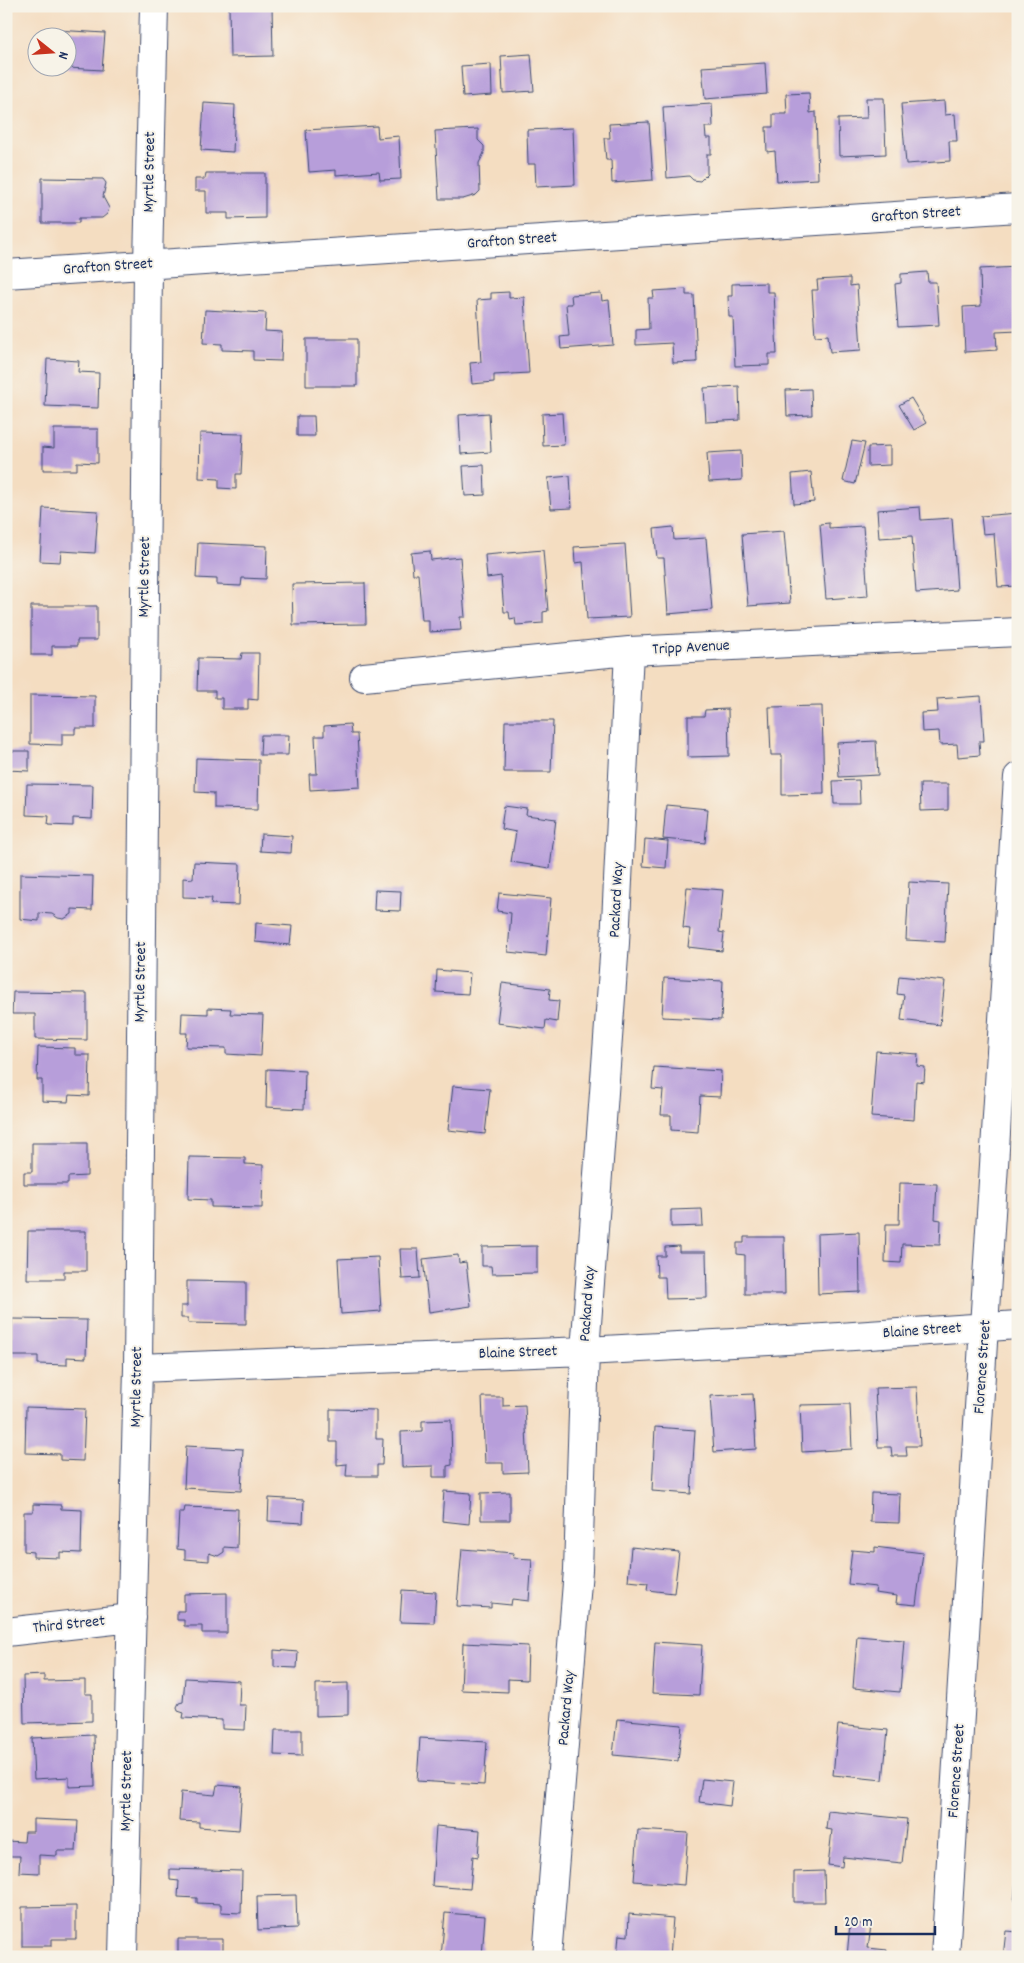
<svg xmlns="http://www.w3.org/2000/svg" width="1024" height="1963" font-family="Dekko,sans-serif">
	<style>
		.building { fill: #b79eda }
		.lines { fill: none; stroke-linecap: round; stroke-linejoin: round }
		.minor-casing { stroke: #3c496d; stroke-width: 30 }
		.minor { stroke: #fff; stroke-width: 28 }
		.labels { text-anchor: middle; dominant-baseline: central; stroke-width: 4; stroke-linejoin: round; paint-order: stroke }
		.street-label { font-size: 16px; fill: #1b2f5e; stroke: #f7f3e8 }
	</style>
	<rect width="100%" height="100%" fill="#f7f3e8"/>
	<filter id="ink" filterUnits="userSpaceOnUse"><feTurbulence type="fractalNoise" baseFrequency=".02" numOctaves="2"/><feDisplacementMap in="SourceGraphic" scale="10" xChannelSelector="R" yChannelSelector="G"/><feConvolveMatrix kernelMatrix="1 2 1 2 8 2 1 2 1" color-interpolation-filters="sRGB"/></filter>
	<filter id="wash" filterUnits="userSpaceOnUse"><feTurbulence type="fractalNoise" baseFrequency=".0096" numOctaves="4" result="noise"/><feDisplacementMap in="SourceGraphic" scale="20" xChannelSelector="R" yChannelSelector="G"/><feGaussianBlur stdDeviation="1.12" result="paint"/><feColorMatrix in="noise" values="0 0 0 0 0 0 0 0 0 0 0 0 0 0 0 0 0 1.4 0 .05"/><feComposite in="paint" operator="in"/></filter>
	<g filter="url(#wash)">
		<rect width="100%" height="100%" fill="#f4ddc1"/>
		<g id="blocks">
			<!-- building -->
			<path class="building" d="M 229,6 L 272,6 L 273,56 L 230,57 Z
				M 56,30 L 105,33 L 102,70 L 68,68 L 68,38 L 56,38 Z
				M 531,54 L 534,91 L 503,93 L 501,56 Z
				M 765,63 L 767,94 L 705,99 L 702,67 Z
				M 491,64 L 492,95 L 463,97 L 461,66 Z
				M 809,93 L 810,113 L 816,112 L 818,179 L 777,181 L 775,151 L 767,152 L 766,127 L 773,127 L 773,114 L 787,114 L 786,94 Z
				M 866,98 L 884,98 L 886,154 L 839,156 L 838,119 L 867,118 Z
				M 944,101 L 945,115 L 955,114 L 957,141 L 949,141 L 950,161 L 906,164 L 901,104 Z
				M 204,103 L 235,105 L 233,152 L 201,150 Z
				M 712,104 L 713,127 L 705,127 L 706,138 L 711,138 L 711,154 L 707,154 L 707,174 L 700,181 L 693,180 L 689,176 L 667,178 L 663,107 Z
				M 649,122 L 653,180 L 612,183 L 611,160 L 606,160 L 604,138 L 610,138 L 609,124 Z
				M 377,126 L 378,138 L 399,136 L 401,179 L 380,180 L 379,172 L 336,175 L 336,170 L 309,172 L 306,130 Z
				M 573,128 L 575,185 L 536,187 L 535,164 L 528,164 L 527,130 Z
				M 478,129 L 478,140 L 484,146 L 484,153 L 479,163 L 480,191 L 476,195 L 463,199 L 439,199 L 435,131 Z
				M 206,173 L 265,173 L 265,218 L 228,219 L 228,213 L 206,213 L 206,191 L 195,191 L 195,179 L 205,179 Z
				M 42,178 L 103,179 L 106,183 L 103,197 L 109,208 L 107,214 L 102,218 L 79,218 L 79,223 L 42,223 Z
				M 1018,267 L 1018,331 L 996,332 L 997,350 L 965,352 L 963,307 L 981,306 L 980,269 Z
				M 927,272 L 928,282 L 936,282 L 939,325 L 898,327 L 895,284 L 901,283 L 901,274 Z
				M 850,278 L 850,286 L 857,285 L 861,350 L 830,352 L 828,335 L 815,336 L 812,290 L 818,290 L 817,280 Z
				M 767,283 L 767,292 L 774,292 L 777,354 L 769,354 L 769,365 L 735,366 L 733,317 L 729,317 L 728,296 L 732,296 L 732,284 Z
				M 686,289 L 686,295 L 694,295 L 697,362 L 673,363 L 672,343 L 636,345 L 636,330 L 649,329 L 648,298 L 654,298 L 653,291 Z
				M 509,292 L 509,298 L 524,297 L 529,373 L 494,375 L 494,382 L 472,384 L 470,363 L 481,362 L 477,300 L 491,299 L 491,293 Z
				M 601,293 L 602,301 L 609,300 L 613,345 L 561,349 L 560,337 L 569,336 L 566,304 L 572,304 L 571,295 Z
				M 205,310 L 266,313 L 265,331 L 282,332 L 281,361 L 253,360 L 253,351 L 222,350 L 222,344 L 203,343 Z
				M 306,339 L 357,339 L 357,386 L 306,386 Z
				M 47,359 L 79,361 L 78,372 L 99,373 L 98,408 L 45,406 Z
				M 739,386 L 740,420 L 706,422 L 704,388 Z
				M 811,389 L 812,415 L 787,416 L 786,390 Z
				M 911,398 L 926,423 L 914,430 L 899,405 Z
				M 489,413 L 491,452 L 461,454 L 459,415 Z
				M 562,413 L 564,445 L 543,446 L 542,414 Z
				M 297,416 L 314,416 L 315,436 L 297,436 Z
				M 54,429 L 98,429 L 98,463 L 77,462 L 77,470 L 43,470 L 43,447 L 54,448 Z
				M 200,433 L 243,434 L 241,474 L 236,474 L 236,489 L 219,488 L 219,479 L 199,478 Z
				M 852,441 L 865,443 L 855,484 L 843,481 Z
				M 890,446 L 890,465 L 868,466 L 868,447 Z
				M 741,451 L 742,480 L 709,482 L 707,453 Z
				M 484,465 L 485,495 L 465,496 L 463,466 Z
				M 811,472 L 814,502 L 794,504 L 792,474 Z
				M 570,476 L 572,508 L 551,509 L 548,478 Z
				M 920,507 L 921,520 L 952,518 L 957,590 L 916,593 L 912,536 L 879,538 L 877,510 Z
				M 43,508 L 98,511 L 95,553 L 61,551 L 60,562 L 40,561 Z
				M 1018,513 L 1018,586 L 998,587 L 994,533 L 983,534 L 981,516 Z
				M 829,523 L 829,528 L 863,526 L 868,596 L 826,599 L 820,524 Z
				M 673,527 L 674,540 L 706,538 L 712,610 L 668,614 L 664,558 L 657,558 L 654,529 Z
				M 784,531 L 790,603 L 748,606 L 742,534 Z
				M 198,543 L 267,546 L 266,579 L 242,578 L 241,586 L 217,585 L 217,579 L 196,578 Z
				M 625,544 L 630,617 L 587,619 L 583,562 L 575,563 L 574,547 Z
				M 543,550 L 548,611 L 543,612 L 543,623 L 516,625 L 515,618 L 510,619 L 509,612 L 504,612 L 501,576 L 487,578 L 485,555 Z
				M 430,551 L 431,560 L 460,557 L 465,617 L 460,617 L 461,630 L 429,632 L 429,620 L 422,620 L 418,574 L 413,574 L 411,553 Z
				M 365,583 L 366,624 L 293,625 L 292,584 Z
				M 31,606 L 97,606 L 97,640 L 77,640 L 77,646 L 52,646 L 52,655 L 31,655 Z
				M 242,653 L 259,653 L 258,700 L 248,699 L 248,709 L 222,709 L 222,698 L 215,698 L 215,691 L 197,691 L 198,658 L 241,659 Z
				M 30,695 L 95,696 L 95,728 L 75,728 L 75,734 L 62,734 L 62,745 L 30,744 Z
				M 981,696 L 984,741 L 979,741 L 980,755 L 958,757 L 957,744 L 940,745 L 939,731 L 922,732 L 921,713 L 938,712 L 937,699 Z
				M 822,706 L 824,794 L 782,795 L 782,755 L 771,755 L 769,707 Z
				M 728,709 L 729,756 L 688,757 L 688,716 L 704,716 L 705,710 Z
				M 505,721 L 553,721 L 551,772 L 504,772 Z
				M 350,724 L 351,734 L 357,734 L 360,787 L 310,790 L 309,774 L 317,774 L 315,736 L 324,736 L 324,726 Z
				M 261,735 L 289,735 L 288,755 L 260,755 Z
				M 876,741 L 878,775 L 839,777 L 837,743 Z
				M 6,751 L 29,751 L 29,771 L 6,770 Z
				M 196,758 L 259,760 L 258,809 L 214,808 L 214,793 L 195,792 Z
				M 859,780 L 860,804 L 834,804 L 833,781 Z
				M 27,784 L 93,785 L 92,819 L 73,818 L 73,826 L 48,825 L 49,816 L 26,815 Z
				M 920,784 L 948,784 L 948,810 L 921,811 Z
				M 666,805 L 708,809 L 705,843 L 663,839 Z
				M 504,806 L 527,809 L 526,815 L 556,819 L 550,868 L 511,862 L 516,832 L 501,829 Z
				M 261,834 L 292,836 L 291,853 L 260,851 Z
				M 645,839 L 668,841 L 666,868 L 643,866 Z
				M 194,862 L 240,864 L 239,905 L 211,904 L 212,898 L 183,897 L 183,878 L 193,879 Z
				M 20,874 L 93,876 L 92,910 L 72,909 L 72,914 L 64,919 L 58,918 L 52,914 L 39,913 L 39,921 L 20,919 Z
				M 909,882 L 948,884 L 945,942 L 906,940 Z
				M 687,887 L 723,890 L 719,932 L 724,933 L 722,951 L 688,947 L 690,929 L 683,928 Z
				M 375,890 L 401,891 L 400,911 L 374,910 Z
				M 499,893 L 551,898 L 546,956 L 508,952 L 511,913 L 497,911 Z
				M 256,923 L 292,926 L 290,945 L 255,942 Z
				M 437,970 L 470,973 L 468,994 L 436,992 Z
				M 899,976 L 945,981 L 940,1025 L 901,1020 L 904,995 L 897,994 Z
				M 664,978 L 723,981 L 721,1020 L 662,1017 Z
				M 502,983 L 550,989 L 549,1000 L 559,1001 L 557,1022 L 546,1020 L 545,1029 L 497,1023 Z
				M 13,992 L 87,993 L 87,1040 L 35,1039 L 35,1014 L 12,1014 Z
				M 208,1008 L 231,1009 L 230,1014 L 263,1015 L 261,1056 L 226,1054 L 226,1048 L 186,1047 L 187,1033 L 181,1033 L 182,1013 L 208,1014 Z
				M 38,1047 L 75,1048 L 75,1055 L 90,1055 L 89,1096 L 69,1095 L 68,1102 L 42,1101 L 42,1080 L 37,1080 Z
				M 876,1051 L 918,1054 L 917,1066 L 925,1067 L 924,1082 L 916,1081 L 914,1120 L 871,1117 Z
				M 654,1067 L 721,1071 L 720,1097 L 700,1096 L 698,1132 L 671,1130 L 671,1115 L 661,1115 L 663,1090 L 652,1089 Z
				M 267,1069 L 305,1071 L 304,1109 L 266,1107 Z
				M 453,1086 L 490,1089 L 485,1134 L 448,1130 Z
				M 32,1143 L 87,1143 L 87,1176 L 68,1177 L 68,1184 L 24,1184 L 24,1172 L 32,1172 Z
				M 189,1157 L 245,1158 L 245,1164 L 263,1165 L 262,1208 L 211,1207 L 211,1200 L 188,1199 Z
				M 900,1183 L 937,1184 L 935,1219 L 941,1220 L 940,1245 L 902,1244 L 901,1263 L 885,1262 L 886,1224 L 899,1224 Z
				M 702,1209 L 703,1226 L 671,1227 L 671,1210 Z
				M 28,1231 L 86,1231 L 86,1271 L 64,1271 L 64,1279 L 27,1279 Z
				M 859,1232 L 860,1292 L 818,1294 L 817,1234 Z
				M 744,1237 L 784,1237 L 785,1294 L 745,1294 L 745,1255 L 737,1254 L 737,1243 L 744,1243 Z
				M 537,1246 L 537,1273 L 492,1274 L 491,1266 L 482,1266 L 482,1247 Z
				M 679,1246 L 679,1252 L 706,1252 L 707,1298 L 666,1299 L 665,1277 L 657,1277 L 656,1256 L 665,1256 L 665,1247 Z
				M 400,1249 L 418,1249 L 420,1278 L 402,1279 Z
				M 458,1255 L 459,1263 L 466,1262 L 471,1306 L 429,1312 L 423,1259 Z
				M 378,1257 L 381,1311 L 341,1314 L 338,1259 Z
				M 187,1281 L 246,1282 L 246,1324 L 188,1323 L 188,1318 L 181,1318 L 181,1306 L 187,1306 Z
				M 12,1319 L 87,1320 L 86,1358 L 67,1357 L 67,1365 L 38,1364 L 38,1356 L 12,1356 Z
				M 917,1387 L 920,1446 L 906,1446 L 907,1456 L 892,1456 L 891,1447 L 878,1447 L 875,1388 Z
				M 753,1394 L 756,1449 L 714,1452 L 710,1396 Z
				M 482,1397 L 503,1397 L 503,1406 L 525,1405 L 528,1472 L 503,1473 L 503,1463 L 485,1463 Z
				M 850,1404 L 852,1449 L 802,1452 L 800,1405 Z
				M 26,1407 L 85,1409 L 83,1461 L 60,1460 L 60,1454 L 25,1453 Z
				M 330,1409 L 376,1410 L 376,1439 L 383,1439 L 382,1465 L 377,1465 L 377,1476 L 346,1476 L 347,1464 L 337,1465 L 337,1442 L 330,1442 Z
				M 451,1420 L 452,1465 L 447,1466 L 447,1477 L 433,1477 L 433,1466 L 402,1467 L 401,1432 L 422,1431 L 422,1421 Z
				M 655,1427 L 695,1430 L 691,1494 L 652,1491 Z
				M 186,1446 L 243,1449 L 241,1491 L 184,1488 Z
				M 444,1491 L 471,1493 L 469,1524 L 442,1521 Z
				M 510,1492 L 510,1520 L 481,1520 L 481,1493 Z
				M 871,1493 L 900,1494 L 899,1523 L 870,1522 Z
				M 269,1498 L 304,1500 L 303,1523 L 268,1521 Z
				M 33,1504 L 61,1505 L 61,1509 L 82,1510 L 81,1553 L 60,1552 L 60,1558 L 33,1557 L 33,1552 L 24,1551 L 24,1512 L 33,1512 Z
				M 185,1507 L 238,1509 L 237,1548 L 224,1547 L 224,1552 L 218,1556 L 209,1553 L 209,1561 L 185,1559 L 185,1550 L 177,1549 L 179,1512 L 184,1512 Z
				M 631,1547 L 679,1552 L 674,1593 L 647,1590 L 648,1583 L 628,1581 Z
				M 875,1547 L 923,1553 L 916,1605 L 896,1603 L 897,1596 L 875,1593 L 876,1587 L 848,1584 L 852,1550 L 875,1552 Z
				M 462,1549 L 514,1553 L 513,1558 L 532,1559 L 529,1601 L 512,1599 L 511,1605 L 491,1603 L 491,1608 L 457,1606 Z
				M 402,1590 L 436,1592 L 434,1623 L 400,1622 Z
				M 227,1593 L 227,1633 L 202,1633 L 202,1626 L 184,1626 L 184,1620 L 177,1620 L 177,1611 L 184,1611 L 184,1594 Z
				M 857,1636 L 904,1640 L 900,1692 L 853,1688 Z
				M 655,1642 L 702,1645 L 699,1695 L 652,1693 Z
				M 463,1643 L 528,1646 L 527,1680 L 508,1679 L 508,1692 L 461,1690 Z
				M 274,1650 L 298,1652 L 297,1668 L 274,1667 Z
				M 44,1675 L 44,1681 L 85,1680 L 85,1694 L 92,1694 L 92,1721 L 24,1723 L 23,1676 Z
				M 185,1678 L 240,1681 L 239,1705 L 246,1705 L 245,1730 L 222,1729 L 222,1720 L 183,1718 L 184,1713 L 178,1711 L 177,1707 L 179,1703 L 183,1702 Z
				M 348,1683 L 348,1715 L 316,1716 L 316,1684 Z
				M 617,1719 L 682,1725 L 678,1761 L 613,1755 Z
				M 838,1725 L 888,1730 L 883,1780 L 833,1775 Z
				M 275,1730 L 302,1730 L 302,1756 L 274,1755 Z
				M 94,1735 L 95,1786 L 69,1787 L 69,1777 L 34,1779 L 32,1738 Z
				M 420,1738 L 487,1742 L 484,1785 L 417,1781 Z
				M 702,1779 L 733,1782 L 730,1806 L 699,1802 Z
				M 217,1785 L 242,1787 L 239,1830 L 199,1827 L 199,1822 L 179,1821 L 181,1792 L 215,1795 Z
				M 828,1811 L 907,1819 L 902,1863 L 843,1857 L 842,1867 L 828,1865 L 832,1830 L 826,1829 Z
				M 33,1819 L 78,1821 L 76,1851 L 57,1851 L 57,1856 L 39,1855 L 39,1873 L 19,1872 L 20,1856 L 6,1856 L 6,1841 L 24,1842 L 25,1832 L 33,1832 Z
				M 436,1826 L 480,1830 L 478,1857 L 473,1856 L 470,1889 L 432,1886 Z
				M 638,1830 L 688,1833 L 684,1885 L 634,1881 Z
				M 170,1869 L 242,1871 L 241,1913 L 221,1912 L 221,1904 L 197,1903 L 197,1898 L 178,1897 L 179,1881 L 170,1880 Z
				M 824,1871 L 825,1902 L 794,1902 L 794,1872 Z
				M 1016,1878 L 1018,1878 L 1018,1902 L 1014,1901 Z
				M 296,1895 L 297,1928 L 258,1930 L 257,1896 Z
				M 76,1906 L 76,1939 L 52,1939 L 52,1946 L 22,1946 L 22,1907 Z
				M 445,1913 L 485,1916 L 482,1957 L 441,1957 Z
				M 629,1914 L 673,1918 L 670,1957 L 617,1957 L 619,1935 L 628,1936 Z
				M 850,1923 L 871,1925 L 868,1948 L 887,1950 L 886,1957 L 847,1957 Z
				M 1006,1931 L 1018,1932 L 1018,1957 L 1003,1957 Z
				M 178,1939 L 223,1939 L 223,1957 L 178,1957 Z"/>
		</g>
	</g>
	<g filter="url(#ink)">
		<use href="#blocks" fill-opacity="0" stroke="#3c496d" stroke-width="1"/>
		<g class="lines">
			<!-- minor casing -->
			<g class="minor-casing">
				<path id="minor" d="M 6,274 L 1018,208
					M 364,677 L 629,651 L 1018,632
					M 138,1368 L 585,1351 L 824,1338 L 1018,1325
					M 6,1632 L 132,1618
					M 123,1957 L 138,1368 L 148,264 L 154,6
					M 547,1957 L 578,1570 L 585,1351 L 615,943 L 629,651
					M 945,1957 L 1018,777"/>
			</g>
			<!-- minor -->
			<use href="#minor" class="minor"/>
		</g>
	</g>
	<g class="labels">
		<!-- street labels -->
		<g class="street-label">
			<text transform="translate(150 172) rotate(-89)">Myrtle Street</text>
			<text transform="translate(916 215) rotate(-4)">Grafton Street</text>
			<text transform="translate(512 241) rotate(-4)">Grafton Street</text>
			<text transform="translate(108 267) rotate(-4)">Grafton Street</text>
			<text transform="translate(145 577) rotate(-89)">Myrtle Street</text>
			<text transform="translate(691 648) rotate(-3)">Tripp Avenue</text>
			<text transform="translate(617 900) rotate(-87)">Packard Way</text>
			<text transform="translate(141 982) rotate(-89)">Myrtle Street</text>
			<text transform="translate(588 1304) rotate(-86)">Packard Way</text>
			<text transform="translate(922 1331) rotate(-4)">Blaine Street</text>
			<text transform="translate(518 1353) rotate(-2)">Blaine Street</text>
			<text transform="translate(983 1367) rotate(-86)">Florence Street</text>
			<text transform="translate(137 1387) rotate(-89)">Myrtle Street</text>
			<text transform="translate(69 1625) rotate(-6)">Third Street</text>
			<text transform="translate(567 1708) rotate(-85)">Packard Way</text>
			<text transform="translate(957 1771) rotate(-86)">Florence Street</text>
			<text transform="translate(127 1791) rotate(-89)">Myrtle Street</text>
		</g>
	</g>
	<!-- margin -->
	<rect width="1024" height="1963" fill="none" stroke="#f7f3e8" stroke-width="25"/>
	<!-- north arrow -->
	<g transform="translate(52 52) rotate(107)"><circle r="24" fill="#f7f3e8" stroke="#9fa5b1"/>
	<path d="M0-4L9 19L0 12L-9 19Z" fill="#c8321e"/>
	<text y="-8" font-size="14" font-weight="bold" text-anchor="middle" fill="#1b2f5e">N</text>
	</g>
	<!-- scale -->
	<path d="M836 1926v8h99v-8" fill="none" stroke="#1b2f5e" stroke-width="2.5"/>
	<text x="844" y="1926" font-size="15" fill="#1b2f5e" stroke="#f7f3e8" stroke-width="4" paint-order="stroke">20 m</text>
</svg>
